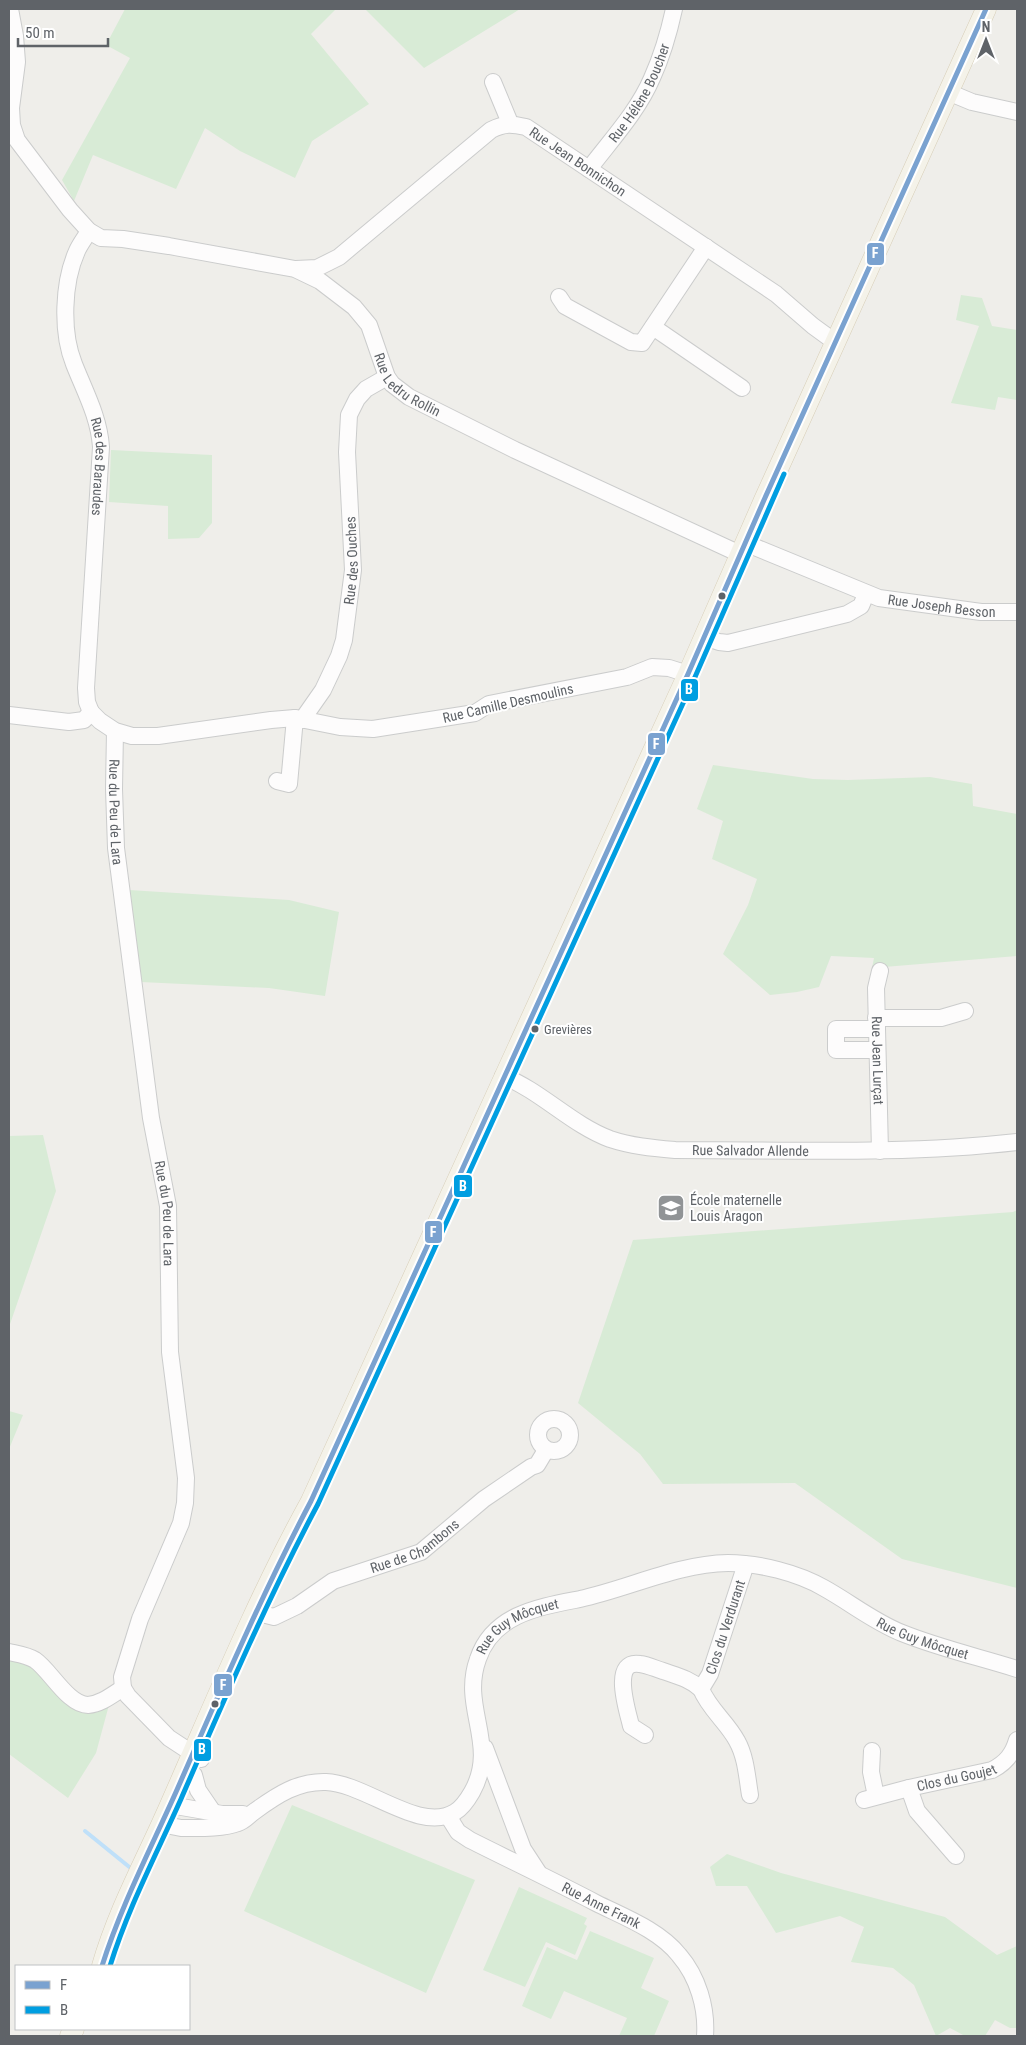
<svg xmlns="http://www.w3.org/2000/svg" width="1026" height="2045" font-family="'Roboto Condensed',sans-serif">
	<style>
		.green { fill: #d8ebd6 }
		.lines { fill: none; stroke-linecap: round; stroke-linejoin: round }
		.stream { stroke: #bfe0f9; stroke-width: 4 }
		.minor-casing { stroke: #cbcccc; stroke-width: 18 }
		.major-casing { stroke: #d7ceb8; stroke-width: 21 }
		.minor { stroke: #fdfcfc; stroke-width: 16 }
		.major { stroke: #f4f2e9; stroke-width: 20 }
		.bus-1-casing { stroke: #fff; stroke-width: 9 }
		.bus-2-casing { stroke: #fff; stroke-width: 9 }
		.bus-1 { stroke: #7aa2d0; stroke-width: 5 }
		.bus-2 { stroke: #009ee1; stroke-width: 5 }
		.bus-dot { fill: #5f6368; stroke: #fff; stroke-width: 2 }
		.labels { text-anchor: middle; dominant-baseline: central; stroke-width: 4; stroke-linejoin: round; paint-order: stroke }
		.bus-label { font-size: 13px; fill: #5f6368; stroke: #fff; text-anchor: start }
		.street-label { font-size: 14px; fill: #5f6368; stroke: #fff }
		.poi-label { font-size: 14px; fill: #5f6368; stroke: #fff; text-anchor: start }
		.line-badge { stroke: #fff; stroke-width: 2 }
		.badge-label { font-size: 14px; text-anchor: middle; font-weight: bold; fill: #fff }
	</style>
	<rect width="100%" height="100%" fill="#efeeea"/>
	<!-- green -->
	<path class="green" d="M 125,9 L 336,9 L 311,34 L 369,104 L 312,141 L 295,178 L 240,151 L 205,128 L 176,189 L 93,155 L 74,201 L 62,180 L 130,58 L 106,45 Z
		M 365,9 L 520,9 L 424,68 Z
		M 961,295 L 982,298 L 992,326 L 1017,330 L 1017,400 L 998,397 L 995,410 L 951,403 L 979,326 L 956,320 Z
		M 111,450 L 212,455 L 212,523 L 199,538 L 168,539 L 168,506 L 109,502 Z
		M 713,765 L 813,779 L 848,780 L 930,777 L 972,784 L 973,806 L 1017,814 L 1017,956 L 872,968 L 874,958 L 831,956 L 819,987 L 797,992 L 770,995 L 723,954 L 748,905 L 757,879 L 712,859 L 723,821 L 697,809 Z
		M 129,890 L 289,900 L 339,912 L 325,996 L 269,988 L 141,982 Z
		M 43,1135 L 56,1191 L 9,1327 L 9,1136 Z
		M 1017,1210 L 1017,1588 L 902,1559 L 795,1483 L 663,1484 L 640,1454 L 578,1403 L 633,1240 L 1013,1212 Z
		M 9,1411 L 23,1415 L 9,1449 Z
		M 9,1657 L 28,1663 L 80,1712 L 109,1705 L 96,1753 L 68,1798 L 9,1754 Z
		M 292,1805 L 475,1880 L 426,1993 L 244,1911 Z
		M 727,1854 L 781,1873 L 945,1917 L 997,1955 L 1017,1946 L 1017,2028 L 1010,2028 L 995,2020 L 985,2036 L 965,2036 L 950,2028 L 936,2036 L 914,1985 L 893,1968 L 851,1962 L 864,1927 L 840,1916 L 776,1933 L 747,1886 L 716,1886 L 710,1867 Z
		M 519,1887 L 587,1918 L 584,1924 L 587,1926 L 575,1955 L 546,1942 L 525,1987 L 483,1970 Z
		M 590,1931 L 654,1958 L 641,1988 L 669,2001 L 654,2036 L 619,2036 L 627,2018 L 564,1991 L 551,2019 L 522,2006 L 547,1947 L 577,1960 Z"/>
	<g class="lines">
		<!-- stream -->
		<path class="stream" d="M 85,1831 L 133,1870"/>
		<!-- minor casing -->
		<g class="minor-casing">
			<g id="minor">
				<path id="s1" d="M 10,9 L 15,36 L 17,62 L 11,108 L 12,125 L 17,140 L 70,210 L 89,231 L 101,238 L 123,239 L 169,246 L 295,269 L 320,281 L 354,307 L 369,325 L 387,377 L 392,384 L 409,397 L 515,450 L 740,554"/>
				<path d="M 493,82 L 510,123"/>
				<path d="M 948,92 L 972,102 L 1017,112"/>
				<path id="s2" d="M 589,169 C 611,140 638,111 652,78 C 662,56 669,32 674,9"/>
				<path id="s3" d="M 89,231 C 85,238 80,244 77,251 C 63,282 61,332 74,364 C 85,392 99,417 101,447 L 86,688 L 87,702 L 91,712"/>
				<path id="s4" d="M 296,269 L 317,268 L 339,257 L 491,130 C 505,123 512,124 526,127 L 776,294 L 813,326 L 835,342"/>
				<path d="M 559,297 L 565,306 L 631,342 L 642,343 L 706,247"/>
				<path d="M 653,327 L 742,388"/>
				<path id="s5" d="M 745,543 L 879,598 L 981,612 L 1017,612"/>
				<path d="M 704,637 L 719,642 L 728,643 L 847,614 L 861,606 L 866,594"/>
				<path d="M 9,715 L 69,722 L 84,720 L 91,712 L 100,721 L 115,731 L 132,736 L 158,736 L 271,720 L 295,718 L 340,727 L 373,729 L 475,713 L 489,704 L 627,677 L 652,667 L 669,668 L 688,674"/>
				<path id="s6" d="M 302,720 L 323,690 L 339,656 L 344,640 L 353,570 L 347,452 L 349,415 L 357,399 L 366,389 L 387,377"/>
				<path id="s7" d="M 115,731 L 114,789 L 116,848 L 151,1118 L 168,1206 L 170,1352 L 186,1478 L 185,1503 L 181,1523 L 140,1619 L 122,1677 L 123,1688"/>
				<path d="M 277,781 L 289,784 L 295,718"/>
				<path id="s8" d="M 880,971 L 876,988 L 880,1151"/>
				<path d="M 876,1018 L 941,1018 L 965,1011"/>
				<path d="M 877,1029 L 836,1029 L 836,1050 L 877,1050"/>
				<path id="s9" d="M 503,1076 C 541,1091 572,1125 610,1139 C 631,1146 652,1148 675,1150 C 789,1150 903,1155 1017,1142"/>
				<circle cx="554" cy="1435" r="16"/>
				<path id="s10" d="M 257,1609 L 266,1615 L 274,1617 L 297,1606 L 333,1581 L 421,1552 L 484,1499 L 531,1467 L 537,1465 L 546,1450"/>
				<path d="M 9,1652 C 18,1654 27,1655 35,1660 C 50,1670 68,1705 88,1705 C 101,1704 112,1695 123,1688 L 128,1696 L 169,1738 L 201,1759"/>
				<path d="M 701,1689 C 709,1709 727,1722 737,1741 C 746,1757 747,1777 750,1795"/>
				<path id="s11" d="M 645,1735 L 631,1726 C 628,1712 610,1659 640,1664 C 648,1665 656,1669 663,1671 C 677,1676 690,1679 701,1689 L 710,1674 L 744,1570 L 744,1564"/>
				<path d="M 485,1748 L 523,1849 L 538,1872"/>
				<path d="M 872,1751 L 871,1772 L 876,1796"/>
				<path d="M 194,1775 L 198,1790 L 213,1812"/>
				<path d="M 909,1788 L 917,1811 L 956,1856"/>
				<path id="s12" d="M 864,1800 L 909,1788 L 992,1770 C 1006,1763 1013,1754 1017,1740"/>
				<path d="M 170,1805 L 222,1814 L 243,1814"/>
				<path id="s13" d="M 448,1816 L 458,1832 L 470,1840 C 512,1861 554,1881 596,1903 C 624,1917 659,1930 679,1955 C 698,1977 707,2008 705,2036"/>
				<path id="s14" d="M 164,1819 L 171,1826 L 181,1828 C 197,1828 223,1829 238,1823 C 245,1821 249,1815 255,1811 C 277,1795 298,1781 326,1782 C 365,1783 420,1834 455,1812 C 462,1808 468,1799 472,1792 C 499,1744 460,1708 478,1659 C 493,1614 539,1607 580,1599 C 630,1588 677,1564 728,1563 C 759,1563 798,1573 824,1588 C 851,1603 874,1622 902,1633 C 939,1648 979,1657 1017,1669"/>
			</g>
		</g>
		<!-- major casing -->
		<g class="major-casing">
			<path id="major" d="M 102,1966 C 118,1910 147,1858 170,1805 C 215,1703 257,1599 311,1501 L 688,674 L 764,500 L 986,9
				M 70,2036 L 74,2029"/>
		</g>
		<!-- minor -->
		<use href="#minor" class="minor"/>
		<!-- major -->
		<use href="#major" class="major"/>
		<!-- bus-1 casing -->
		<g class="bus-1-casing">
			<path id="bus-1" d="M 102,1966 C 121,1906 150,1850 176,1792 C 219,1694 261,1596 311,1501 L 688,674 L 764,500 L 986,9"/>
		</g>
		<!-- bus-2 casing -->
		<g class="bus-2-casing">
			<path id="bus-2" d="M 110,1966 C 128,1908 156,1855 181,1799 C 224,1700 267,1600 318,1504 L 695,677 L 784,474"/>
		</g>
		<!-- bus-1 -->
		<use href="#bus-1" class="bus-1"/>
		<!-- bus-2 -->
		<use href="#bus-2" class="bus-2"/>
	</g>
	<!-- icons -->
	<defs>
		<g id="school-square" transform="scale(1.4375)"><rect x="-9" y="-9" width="18" height="18" rx="4" fill="#919496" stroke="#fff"/><path d="M0-5L7-2L0 1L-7-2ZM-4 1L0 2.5L4 1V4Q0 6-4 4Z" fill="#fff"/></g>
	</defs>
	<g fill-rule="evenodd">
		<use href="#school-square" x="671" y="1208"/>
	</g>
	<!-- markers -->
	<g class="bus-dot">
		<circle cx="722" cy="596" r="4.5"/>
		<circle cx="535" cy="1029" r="4.5"/>
		<circle cx="215" cy="1704" r="4.5"/>
	</g>
	<g class="labels">
		<!-- bus labels -->
		<g class="bus-label">
			<text x="544" y="1029">Grevières</text>
		</g>
		<!-- street labels -->
		<g class="street-label">
			<text stroke="none"><textPath href="#s2" startOffset="92">Rue Hélène Boucher</textPath></text>
			<text stroke="none"><textPath href="#s4" startOffset="342">Rue Jean Bonnichon</textPath></text>
			<text stroke="none"><textPath href="#s1" startOffset="628">Rue Ledru Rollin</textPath></text>
			<text stroke="none"><textPath href="#s3" startOffset="246">Rue des Baraudes</textPath></text>
			<text stroke="none"><textPath href="#s6" startOffset="171">Rue des Ouches</textPath></text>
			<text stroke="none"><textPath href="#s5" startOffset="208">Rue Joseph Besson</textPath></text>
			<text transform="translate(508 703) rotate(-13)">Rue Camille Desmoulins</text>
			<text stroke="none"><textPath href="#s7" startOffset="81">Rue du Peu de Lara</textPath></text>
			<text stroke="none"><textPath href="#s8" startOffset="90">Rue Jean Lurçat</textPath></text>
			<text stroke="none"><textPath href="#s9" startOffset="266">Rue Salvador Allende</textPath></text>
			<text stroke="none"><textPath href="#s7" startOffset="486">Rue du Peu de Lara</textPath></text>
			<text stroke="none"><textPath href="#s10" startOffset="178">Rue de Chambons</textPath></text>
			<text stroke="none"><textPath href="#s11" startOffset="224">Clos du Verdurant</textPath></text>
			<text stroke="none"><textPath href="#s14" startOffset="530">Rue Guy Môcquet</textPath></text>
			<text stroke="none"><textPath href="#s14" startOffset="965">Rue Guy Môcquet</textPath></text>
			<text stroke="none"><textPath href="#s12" startOffset="95">Clos du Goujet</textPath></text>
			<text stroke="none"><textPath href="#s13" startOffset="180">Rue Anne Frank</textPath></text>
		</g>
		<!-- poi labels -->
		<g class="poi-label">
			<text x="690" y="1200">École maternelle<tspan x="690" dy="16">Louis Aragon</tspan></text>
		</g>
	</g>
	<g class="line-badge">
		<rect x="866" y="242" width="19" height="24" rx="5" fill="#7aa2d0"/>
		<rect x="680" y="678" width="19" height="24" rx="5" fill="#009ee1"/>
		<rect x="647" y="732" width="19" height="24" rx="5" fill="#7aa2d0"/>
		<rect x="453" y="1174" width="20" height="24" rx="5" fill="#009ee1"/>
		<rect x="424" y="1220" width="19" height="24" rx="5" fill="#7aa2d0"/>
		<rect x="213" y="1673" width="20" height="24" rx="5" fill="#7aa2d0"/>
		<rect x="193" y="1738" width="19" height="24" rx="5" fill="#009ee1"/>
	</g>
	<g class="badge-label">
		<text x="875" y="258">F</text>
		<text x="689" y="694">B</text>
		<text x="656" y="749">F</text>
		<text x="463" y="1191">B</text>
		<text x="433" y="1237">F</text>
		<text x="223" y="1690">F</text>
		<text x="202" y="1754">B</text>
	</g>
	<!-- border -->
	<rect width="1026" height="2045" fill="none" stroke="#5f6368" stroke-width="20"/>
	<!-- legend -->
	<rect x="15" y="1965" width="175" height="65" fill="#ffffff" stroke="#bfc1c3"/>
	<rect x="25" y="1981" width="25" height="8" fill="#7aa2d0" stroke="#bfc1c3"/>
	<text x="60" y="1990" font-size="15" fill="#5f6368">F</text>
	<rect x="25" y="2006" width="25" height="8" fill="#009ee1" stroke="#bfc1c3"/>
	<text x="60" y="2015" font-size="15" fill="#5f6368">B</text>
	<!-- north arrow -->
	<g transform="translate(986 40)" stroke="#ffffff" stroke-width="4" paint-order="stroke">
	<path d="M0-4L9 19L0 12L-9 19Z" fill="#5f6368"/>
	<text y="-8" font-size="14" font-weight="bold" text-anchor="middle" fill="#5f6368">N</text>
	</g>
	<!-- scale -->
	<path d="M18 38v8h90v-8" fill="none" stroke="#5f6368" stroke-width="2.5"/>
	<text x="25" y="38" font-size="15" fill="#5f6368" stroke="#ffffff" stroke-width="4" paint-order="stroke">50 m</text>
</svg>
